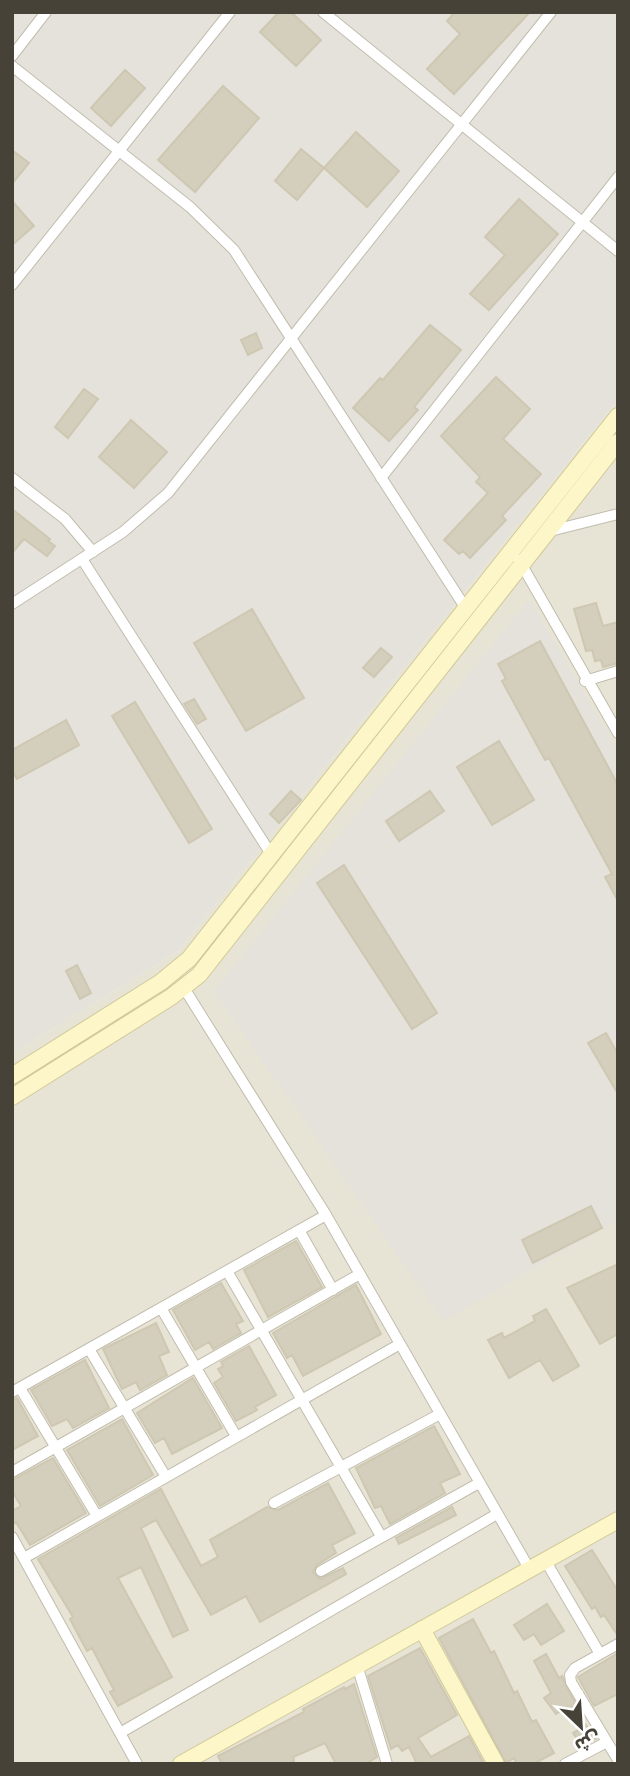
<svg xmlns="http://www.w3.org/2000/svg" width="630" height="1776" font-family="Poppins,'Noto Sans Arabic',sans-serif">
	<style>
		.residential { fill: #e7e4d6 }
		.industrial { fill: #e5e2dc }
		.building { fill: #d4cebd; stroke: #cec7b1; stroke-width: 2 }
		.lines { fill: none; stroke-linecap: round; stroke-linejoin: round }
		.street-casing { stroke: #c1bdad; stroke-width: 12 }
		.secondary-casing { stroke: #d1c999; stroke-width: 18 }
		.street { stroke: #fff; stroke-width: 10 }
		.secondary { stroke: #fcf6c8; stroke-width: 16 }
	</style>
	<rect width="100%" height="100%" fill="#f3f1e7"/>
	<!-- residential -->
	<path class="residential" d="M 618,399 L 618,1764 L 12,1764 L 12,1054 L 178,951 Z"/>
	<!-- industrial -->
	<path class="industrial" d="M 12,12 L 618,12 L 618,399 L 178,951 L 12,1054 Z
		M 529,599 L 618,751 L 618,1220 L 443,1321 L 214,991 Z"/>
	<!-- building -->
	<path class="building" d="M 279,12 L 291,12 L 321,40 L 296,66 L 260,32 Z
		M 455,12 L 530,12 L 454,94 L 427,69 L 460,34 L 447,21 Z
		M 125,70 L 145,88 L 111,126 L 91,108 Z
		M 223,86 L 259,118 L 195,192 L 158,160 Z
		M 356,132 L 399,171 L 367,207 L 324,168 Z
		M 301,149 L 324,168 L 297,200 L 275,181 Z
		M 12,150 L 29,163 L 12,184 Z
		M 519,199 L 558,234 L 489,310 L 470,294 L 505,255 L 485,237 Z
		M 12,201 L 34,226 L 12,245 Z
		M 430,325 L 461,350 L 414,407 L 418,410 L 389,441 L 353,408 L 380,378 L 383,380 Z
		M 256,333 L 262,348 L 248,355 L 241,340 Z
		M 496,377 L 530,409 L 503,439 L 541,474 L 502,516 L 506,520 L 470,558 L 463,551 L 459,554 L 444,540 L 488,493 L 476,482 L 480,477 L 441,436 Z
		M 84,389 L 98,399 L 68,438 L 55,427 Z
		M 131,420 L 167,452 L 134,488 L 99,457 Z
		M 12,509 L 50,539 L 48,541 L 55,546 L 47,556 L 24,539 L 12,553 Z
		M 596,603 L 603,626 L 618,622 L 618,663 L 603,667 L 601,660 L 595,661 L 592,650 L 586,651 L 574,609 Z
		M 252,609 L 304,698 L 246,731 L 194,643 Z
		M 540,641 L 618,785 L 618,901 L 605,877 L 612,874 L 549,758 L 545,760 L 502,681 L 506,679 L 498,664 Z
		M 381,648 L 392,657 L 374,677 L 363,668 Z
		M 194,699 L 206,719 L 197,724 L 184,704 Z
		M 135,702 L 212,829 L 189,843 L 112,716 Z
		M 66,720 L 79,745 L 17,779 L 12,771 L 12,750 Z
		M 499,741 L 534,800 L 492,825 L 457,767 Z
		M 291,791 L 301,800 L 279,823 L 270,814 Z
		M 430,791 L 444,811 L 399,841 L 386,821 Z
		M 344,865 L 437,1013 L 412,1029 L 317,883 Z
		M 77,965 L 91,993 L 80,999 L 66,971 Z
		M 606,1033 L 618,1054 L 618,1094 L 588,1043 Z
		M 591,1206 L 602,1228 L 533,1263 L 522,1240 Z
		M 296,1241 L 322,1287 L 268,1317 L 244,1270 Z
		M 618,1264 L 618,1334 L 600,1344 L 567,1288 Z
		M 221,1283 L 243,1321 L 236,1324 L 241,1333 L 213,1349 L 209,1342 L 195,1350 L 173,1310 Z
		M 356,1285 L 381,1334 L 303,1376 L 292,1355 L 287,1358 L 273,1333 Z
		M 546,1309 L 579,1366 L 553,1381 L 540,1360 L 509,1378 L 488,1340 L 502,1333 L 504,1338 L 535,1321 L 533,1316 Z
		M 156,1323 L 169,1352 L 159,1356 L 167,1375 L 140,1390 L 136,1382 L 122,1389 L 103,1349 Z
		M 249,1346 L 276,1395 L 255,1407 L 257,1410 L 236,1421 L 214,1383 L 223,1377 L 218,1369 L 223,1366 L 221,1362 Z
		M 85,1360 L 109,1408 L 73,1428 L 67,1419 L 52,1426 L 31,1390 Z
		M 193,1378 L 222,1428 L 172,1454 L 164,1438 L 155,1443 L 137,1413 Z
		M 17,1398 L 38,1436 L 12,1450 L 12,1400 Z
		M 122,1419 L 153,1475 L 100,1506 L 67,1450 Z
		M 434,1426 L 460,1474 L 440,1483 L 445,1493 L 390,1524 L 381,1506 L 375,1508 L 356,1468 Z
		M 53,1458 L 86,1513 L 30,1545 L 16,1522 L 12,1525 L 12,1511 L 21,1506 L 12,1491 L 12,1480 Z
		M 328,1483 L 355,1533 L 332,1545 L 336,1553 L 317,1565 L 313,1572 L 320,1579 L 343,1568 L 346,1574 L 260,1622 L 246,1596 L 211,1615 L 156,1520 L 141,1528 L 188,1630 L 173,1637 L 141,1567 L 118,1578 L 172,1677 L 118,1706 L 110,1692 L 114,1690 L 92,1648 L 87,1651 L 70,1619 L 73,1617 L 38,1559 L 161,1489 L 201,1566 L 218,1557 L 210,1540 L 267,1507 L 278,1510 Z
		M 452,1507 L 456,1515 L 399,1544 L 396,1538 Z
		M 592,1550 L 618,1591 L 618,1636 L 604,1615 L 601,1617 L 595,1607 L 592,1609 L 565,1566 Z
		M 547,1604 L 564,1631 L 541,1645 L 534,1634 L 524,1640 L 514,1625 Z
		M 473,1619 L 491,1653 L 494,1651 L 514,1693 L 517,1691 L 532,1722 L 536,1720 L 554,1753 L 533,1764 L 517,1764 L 514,1758 L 506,1763 L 439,1638 Z
		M 420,1648 L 457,1715 L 418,1738 L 431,1757 L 469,1736 L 484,1764 L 417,1764 L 409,1747 L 402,1751 L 398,1745 L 391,1749 L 368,1676 Z
		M 618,1653 L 618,1694 L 594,1706 L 578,1677 Z
		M 546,1654 L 559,1678 L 562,1676 L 576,1705 L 568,1709 L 567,1707 L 556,1714 L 544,1698 L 551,1693 L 534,1661 Z
		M 354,1684 L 377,1757 L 365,1764 L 336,1764 L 325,1743 L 293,1757 L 294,1761 L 288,1764 L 222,1764 L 218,1756 L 304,1712 L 303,1709 L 344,1687 L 345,1689 Z
		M 586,1725 L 596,1739 L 582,1746 L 573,1733 Z"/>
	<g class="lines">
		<!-- street casing -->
		<g class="street-casing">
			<path id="street" d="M 323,12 L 618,251
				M 12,56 L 46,12
				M 12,66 L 190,207 L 234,250 L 465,607
				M 12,285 L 230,12
				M 12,478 L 65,519 L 93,552
				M 381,478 L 618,177
				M 546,532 L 618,514
				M 82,559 L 271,854
				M 519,560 L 618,733
				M 12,604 L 123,532 L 168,493 L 551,12
				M 585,681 L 618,671
				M 184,988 L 326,1215 L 530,1570
				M 299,1230 L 333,1290
				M 227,1271 L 381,1536
				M 161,1308 L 236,1436
				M 89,1349 L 166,1477
				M 20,1388 L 97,1516
				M 12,1392 L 326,1215
				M 12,1472 L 360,1274
				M 274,1503 L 440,1414
				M 12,1537 L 137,1764
				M 24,1558 L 400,1344
				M 545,1560 L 600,1654
				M 321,1571 L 479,1483
				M 618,1644 L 575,1668 L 570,1675 L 571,1682 L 618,1760
				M 357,1665 L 387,1764
				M 120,1733 L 497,1514
				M 565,1764 L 607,1742"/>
		</g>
		<!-- secondary casing -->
		<g class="secondary-casing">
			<path id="secondary" d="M 12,1076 L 161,982 L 189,959 L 618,416
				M 12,1097 L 171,997 L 199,975 L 618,442
				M 422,1629 L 496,1764
				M 181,1764 L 618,1520"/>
		</g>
		<!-- street -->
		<use href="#street" class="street"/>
		<!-- secondary -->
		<use href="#secondary" class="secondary"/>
	</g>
	<!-- border -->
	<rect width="630" height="1776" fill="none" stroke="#464237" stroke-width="28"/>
	<!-- north arrow -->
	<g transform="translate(581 1727) rotate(155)" stroke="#ffffff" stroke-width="5" paint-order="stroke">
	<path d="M0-5L12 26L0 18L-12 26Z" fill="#464237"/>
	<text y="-10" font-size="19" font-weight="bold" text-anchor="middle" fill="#464237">ش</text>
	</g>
</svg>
